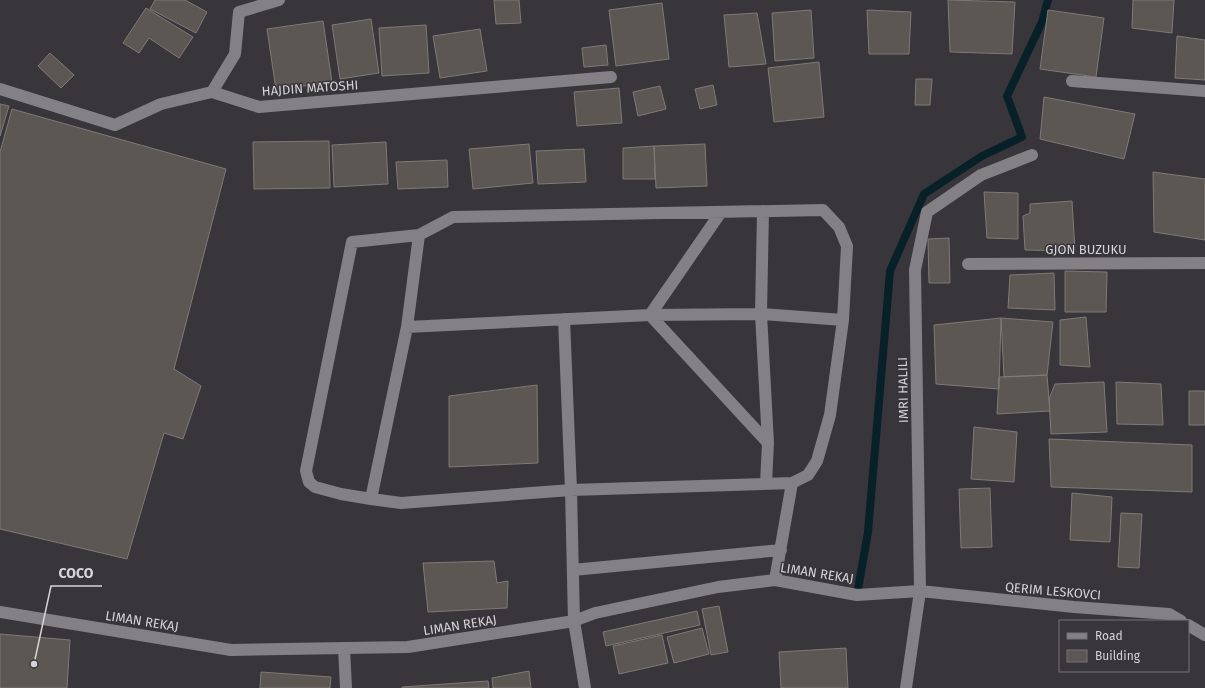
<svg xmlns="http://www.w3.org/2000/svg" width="1205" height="688" font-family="'Fira Sans',sans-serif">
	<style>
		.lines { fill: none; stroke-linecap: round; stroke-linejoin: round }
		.stream { stroke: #082129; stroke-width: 8 }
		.building { fill: #5c5752; stroke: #7f7a75 }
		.lane { stroke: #838086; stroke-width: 12 }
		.street { stroke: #838086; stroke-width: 12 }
		.labels { text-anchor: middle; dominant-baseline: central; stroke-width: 3; stroke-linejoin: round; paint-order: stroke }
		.street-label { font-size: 13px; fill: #d5d4d7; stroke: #38353b }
		.leader { fill: none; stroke: #d5d4d7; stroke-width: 1.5 }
		.callout-dot { fill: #d5d4d7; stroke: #38353b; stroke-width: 1.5 }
		.callout-label { font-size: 14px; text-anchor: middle; font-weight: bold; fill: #d5d4d7; stroke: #38353b; stroke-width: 3; stroke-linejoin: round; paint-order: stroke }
	</style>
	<rect width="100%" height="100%" fill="#38353b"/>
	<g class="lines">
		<!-- stream -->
		<path class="stream" d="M 857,595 L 868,532 L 890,271 L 924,194 L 982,156 L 1022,137 L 1007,96 L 1042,22 L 1048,0"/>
	</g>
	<!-- building -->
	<path class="building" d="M 155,0 L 185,0 L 207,12 L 196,33 L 150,9 Z
		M 494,0 L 519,0 L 521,23 L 496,24 Z
		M 948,0 L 1015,2 L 1012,54 L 950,52 Z
		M 1133,0 L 1174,0 L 1172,33 L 1132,28 Z
		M 662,3 L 669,59 L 616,66 L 609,10 Z
		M 146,8 L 193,37 L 179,58 L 149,38 L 139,53 L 123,43 Z
		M 811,10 L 814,58 L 775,61 L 772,13 Z
		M 867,10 L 911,12 L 909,54 L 869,54 Z
		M 1048,10 L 1104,18 L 1096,77 L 1040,69 Z
		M 757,13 L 766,64 L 729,67 L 724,15 Z
		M 371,19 L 379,73 L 340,79 L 332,25 Z
		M 323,21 L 332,82 L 276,90 L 267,29 Z
		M 426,25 L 429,73 L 382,76 L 379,28 Z
		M 480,29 L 487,71 L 440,78 L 433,36 Z
		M 1177,36 L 1205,40 L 1205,80 L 1175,78 Z
		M 606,45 L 608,65 L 584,67 L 582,48 Z
		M 50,53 L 74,75 L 61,88 L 38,66 Z
		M 819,62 L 824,117 L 774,122 L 768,68 Z
		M 916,79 L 932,79 L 930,105 L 915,105 Z
		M 713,85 L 717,105 L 700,109 L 695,89 Z
		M 660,86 L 666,109 L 638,116 L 633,92 Z
		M 619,88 L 622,123 L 577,126 L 574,92 Z
		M 1044,97 L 1135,114 L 1124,159 L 1040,139 Z
		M 0,104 L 9,106 L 0,136 Z
		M 12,109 L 226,169 L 174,369 L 201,386 L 183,439 L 164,433 L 127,559 L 0,529 L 0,152 Z
		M 329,141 L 330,188 L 254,189 L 253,142 Z
		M 386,142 L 388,184 L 334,187 L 332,145 Z
		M 529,144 L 533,183 L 473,189 L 469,149 Z
		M 705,144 L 707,186 L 656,188 L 654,146 Z
		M 654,146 L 655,179 L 623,179 L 623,148 Z
		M 584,149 L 586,182 L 538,184 L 536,151 Z
		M 447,160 L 448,187 L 398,189 L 396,162 Z
		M 1153,172 L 1205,179 L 1205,240 L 1154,232 Z
		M 984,192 L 1018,193 L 1018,239 L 987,238 Z
		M 1072,201 L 1075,251 L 1025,250 L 1023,216 L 1030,213 L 1030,204 Z
		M 949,238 L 950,283 L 929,283 L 928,239 Z
		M 1065,271 L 1107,272 L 1106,312 L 1065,312 Z
		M 1054,273 L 1055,310 L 1008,308 L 1010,275 Z
		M 1086,317 L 1090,367 L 1060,365 L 1060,320 Z
		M 1001,318 L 999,389 L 936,384 L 934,325 Z
		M 1001,318 L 1053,322 L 1047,375 L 1004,377 Z
		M 1047,375 L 1050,411 L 997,414 L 999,377 Z
		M 1104,382 L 1107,432 L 1051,434 L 1049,399 L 1055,384 Z
		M 1116,382 L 1161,384 L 1163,425 L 1117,424 Z
		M 537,385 L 538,463 L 449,467 L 449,396 Z
		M 1189,391 L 1205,391 L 1205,425 L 1189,425 Z
		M 974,427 L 1017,432 L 1014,482 L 971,479 Z
		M 1049,439 L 1192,445 L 1192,492 L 1051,487 Z
		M 990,488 L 992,547 L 961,548 L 959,489 Z
		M 1072,493 L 1112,497 L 1110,542 L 1070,540 Z
		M 1121,513 L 1142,514 L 1139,568 L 1118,567 Z
		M 494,561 L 497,583 L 508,581 L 507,608 L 428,612 L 423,563 Z
		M 719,606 L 728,652 L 711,655 L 702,609 Z
		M 697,611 L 700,625 L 606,646 L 603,632 Z
		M 702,628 L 709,654 L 674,663 L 667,637 Z
		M 0,634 L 70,640 L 67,688 L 0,688 Z
		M 662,635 L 668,663 L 619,674 L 613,646 Z
		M 846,648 L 848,688 L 781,688 L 779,652 Z
		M 529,671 L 531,688 L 493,688 L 492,678 Z
		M 261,672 L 331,677 L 330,688 L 260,688 Z
		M 488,681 L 489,688 L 402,688 L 402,687 Z"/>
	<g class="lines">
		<!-- lane -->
		<path class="lane" d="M 763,211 L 761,314 L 768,443 L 766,483
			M 721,212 L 650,315 L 768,443
			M 564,319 L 571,490 L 792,483
			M 407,327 L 650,315 L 761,314 L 843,320 L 830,415 L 817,461 L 808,475 L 792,483 L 775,580
			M 371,499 L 341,494 L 315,487 L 309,482 L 306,471 L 352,242 L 419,235
			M 573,570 L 781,550
			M 574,621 L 571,490 L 401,503 L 371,499 L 407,327 L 419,235 L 453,217 L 823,210 L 839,227 L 847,246 L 843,320
			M 344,648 L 346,688"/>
		<!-- street -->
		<path class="street" d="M 1072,81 L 1205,91
			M 0,89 L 115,125 L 161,104 L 212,92 L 259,107 L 611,77
			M 212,92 L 235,54 L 239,12 L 279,0
			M 968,264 L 1205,263
			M 0,612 L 231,650 L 408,647 L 574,621 L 595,613 L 718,587 L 775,580 L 857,595 L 920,591 L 1074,607 L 1169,614 L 1181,621
			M 574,621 L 585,688
			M 1188,625 L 1205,635
			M 906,688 L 920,591 L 915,270 L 927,212 L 981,175 L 1032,155"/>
	</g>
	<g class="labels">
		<!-- street labels -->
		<g class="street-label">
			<text transform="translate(310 88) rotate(-4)">HAJDIN MATOSHI</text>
			<text x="1086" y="249">GJON BUZUKU</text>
			<text transform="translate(903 390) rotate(-91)">IMRI HALILI</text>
			<text transform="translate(817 573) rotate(9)">LIMAN REKAJ</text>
			<text transform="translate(1053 591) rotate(5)">QERIM LESKOVCI</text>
			<text transform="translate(142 621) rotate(9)">LIMAN REKAJ</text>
			<text transform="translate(460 625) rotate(-9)">LIMAN REKAJ</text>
		</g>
	</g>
	<!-- callouts -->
	<path class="leader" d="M34 664L51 586H102"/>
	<circle class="callout-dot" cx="34" cy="664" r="4"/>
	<g class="callout-label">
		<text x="76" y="578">COCO</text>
	</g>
	<!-- legend -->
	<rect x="1059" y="620" width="130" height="52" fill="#38353b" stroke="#777579"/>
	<rect x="1067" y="633" width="20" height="6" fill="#838086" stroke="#777579"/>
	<text x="1095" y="640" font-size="12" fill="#d5d4d7">Road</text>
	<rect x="1067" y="650" width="20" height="12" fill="#5c5752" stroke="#777579"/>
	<text x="1095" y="660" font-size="12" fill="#d5d4d7">Building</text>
</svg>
